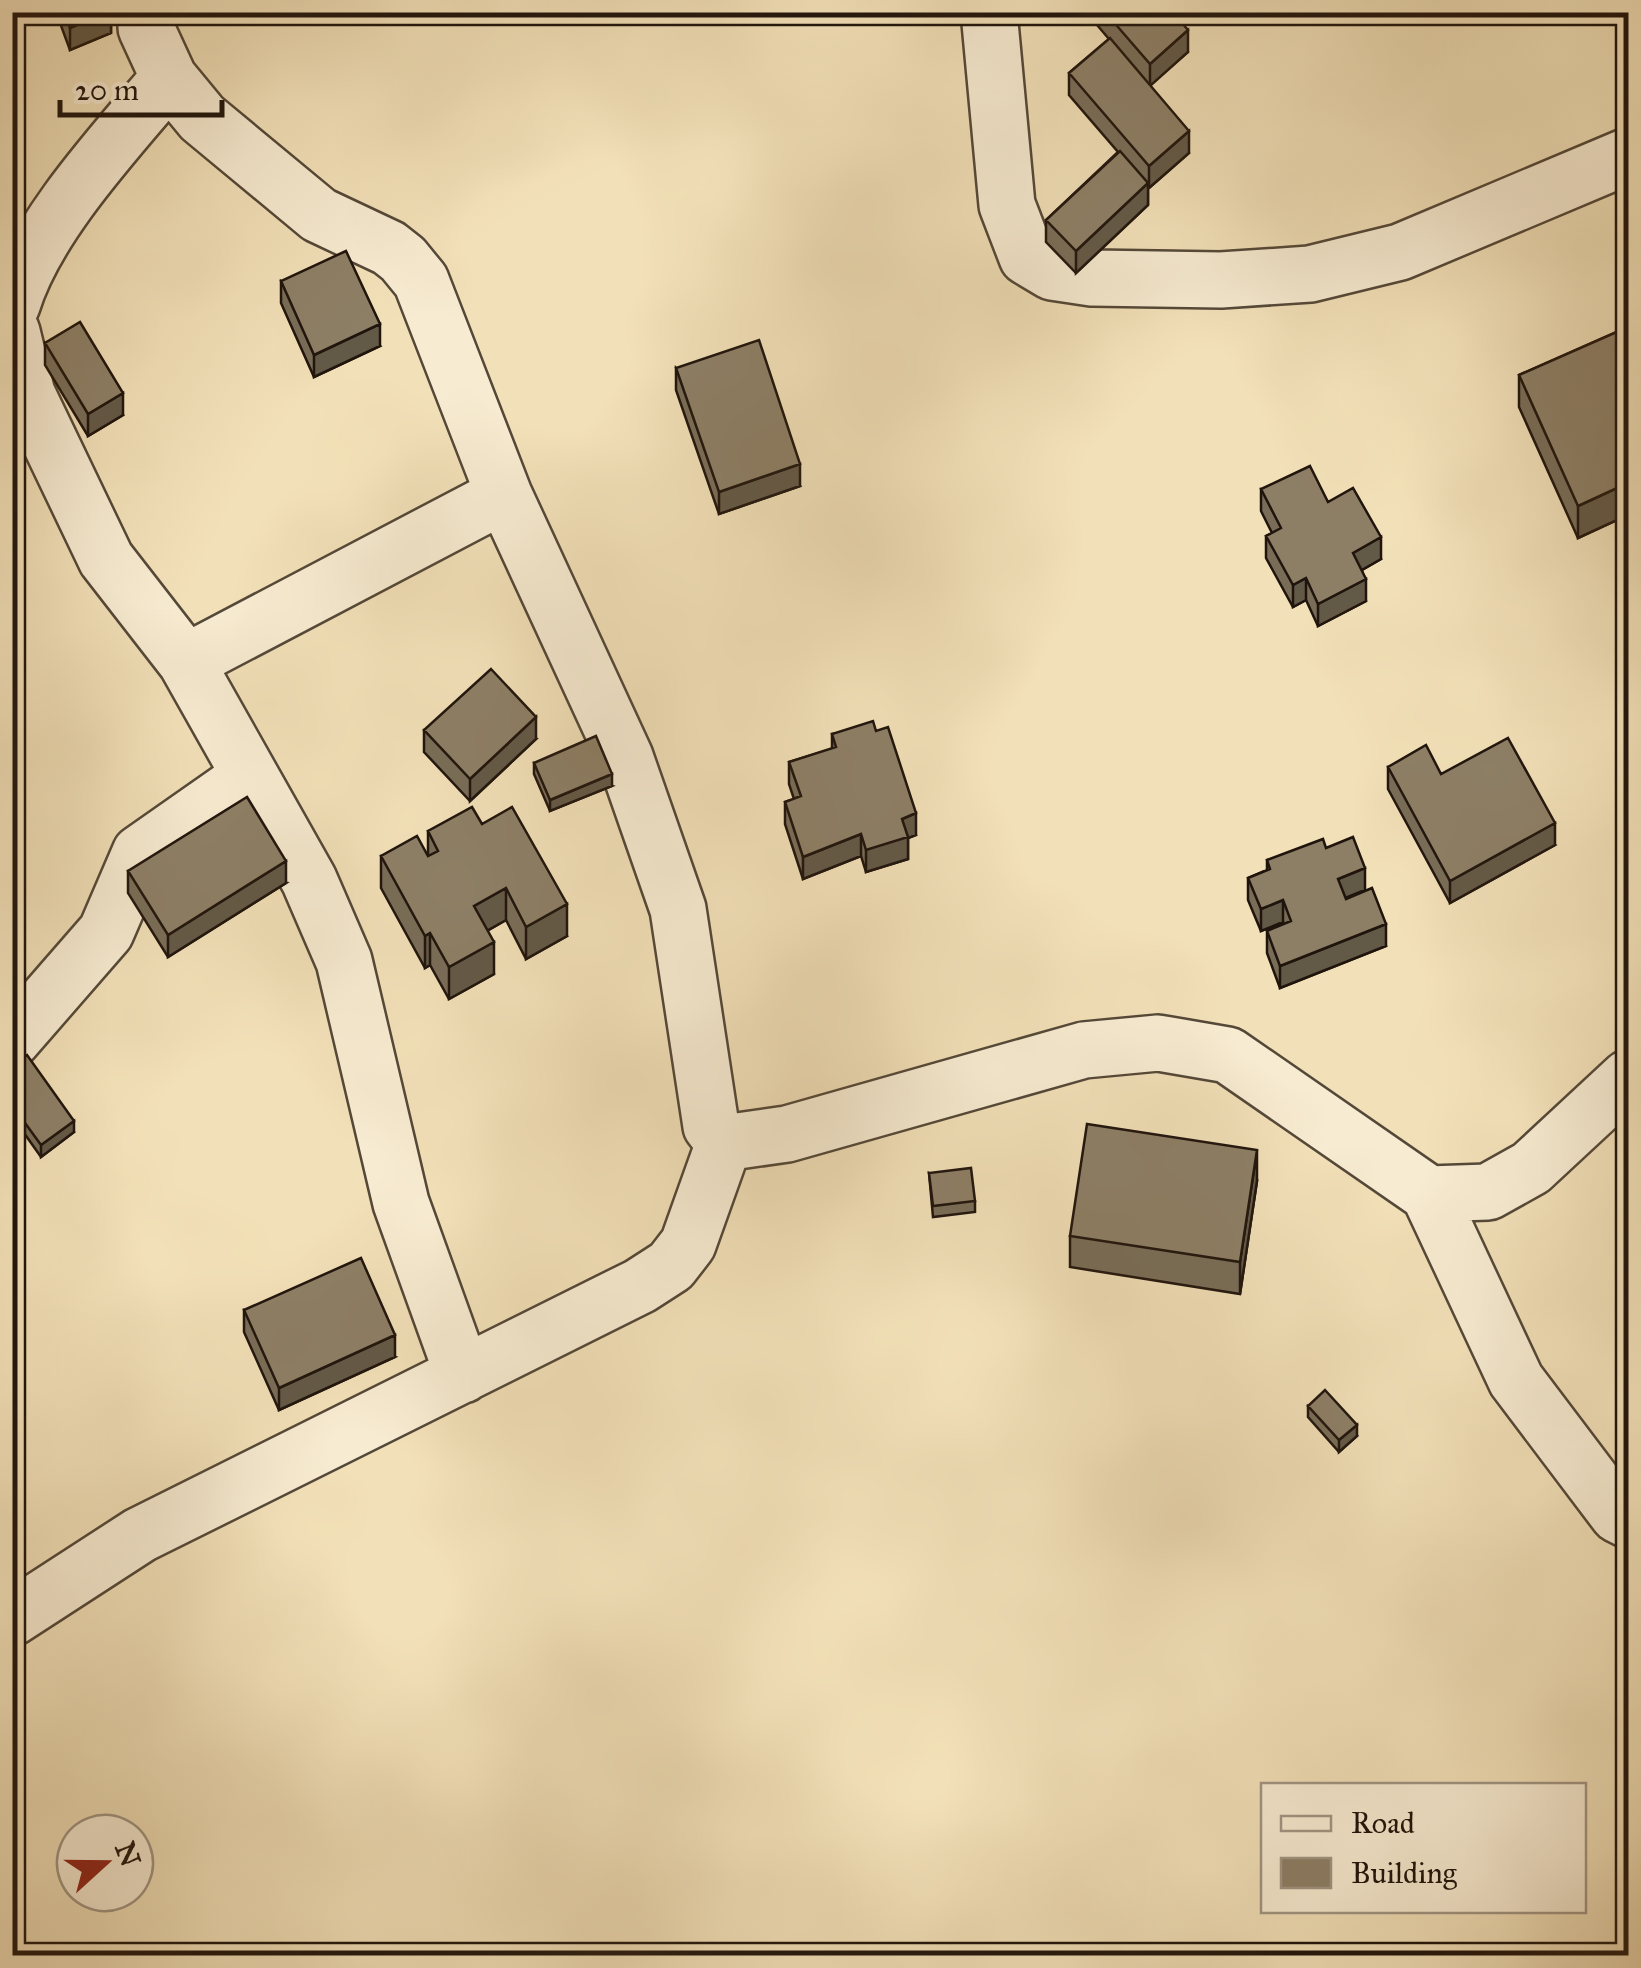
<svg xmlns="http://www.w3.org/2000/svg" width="1641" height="1968" font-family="'IM FELL Great Primer',serif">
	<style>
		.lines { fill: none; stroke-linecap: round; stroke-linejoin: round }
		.minor-casing { stroke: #544838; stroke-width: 60 }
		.minor { stroke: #f7ebd1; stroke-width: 55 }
		.wall { fill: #796d58; stroke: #20150d; stroke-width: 2.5 }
		.shaded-wall { fill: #635947; stroke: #20150d; stroke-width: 2.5 }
		.building { fill: #8d7f66; stroke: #20150d; stroke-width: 2.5 }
	</style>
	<rect width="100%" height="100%" fill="#f2e0b8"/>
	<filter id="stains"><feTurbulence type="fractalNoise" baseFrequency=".002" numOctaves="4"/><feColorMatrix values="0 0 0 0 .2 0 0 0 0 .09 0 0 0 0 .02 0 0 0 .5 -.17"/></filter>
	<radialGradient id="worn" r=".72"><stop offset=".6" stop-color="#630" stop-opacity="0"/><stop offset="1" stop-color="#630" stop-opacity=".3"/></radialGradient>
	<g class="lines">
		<!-- minor casing -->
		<g class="minor-casing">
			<path id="minor" d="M 147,12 L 146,28 L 169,78 L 202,118 L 319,215 L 389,248 L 403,259 L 421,281 L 504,495 L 625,757 L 678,909 L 711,1126 L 724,1143 L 787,1134 L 1084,1050 L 1158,1043 L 1228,1055 L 1429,1194 L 1488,1192 L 1531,1168 L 1628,1078
				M 989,12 L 1007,205 L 1027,257 L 1052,272 L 1092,278 L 1221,280 L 1310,274 L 1400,252 L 1628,156
				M 12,305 C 36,226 116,141 169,78
				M 12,332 L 27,394 L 106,559 L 186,662 L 309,880 L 344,961 L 401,1203 L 463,1375
				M 186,662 L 504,495
				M 12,1040 L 106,932 L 140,853 L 250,776
				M 1429,1194 L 1516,1380 L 1618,1515 L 1628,1520
				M 12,1618 L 140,1535 L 640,1286 L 671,1266 L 688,1244 L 724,1143"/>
		</g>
		<!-- minor -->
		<use href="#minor" class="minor"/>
	</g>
	<!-- wall -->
	<path class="wall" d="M 56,12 L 111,12 L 111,33 L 70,50 Z
		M 1086,12 L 1173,12 L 1188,52 L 1150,85 L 1189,153 L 1149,188 L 1148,187 L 1148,205 L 1076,273 L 1046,242 L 1046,220 L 1118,152 L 1069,95 L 1069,73 L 1109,39 Z
		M 281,281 L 380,346 L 314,377 L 281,303 Z
		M 1628,327 L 1628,515 L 1578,538 L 1519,407 L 1519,375 Z
		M 45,343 L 123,415 L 88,436 L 45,365 Z
		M 676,368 L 800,486 L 719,514 L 676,390 Z
		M 1261,489 L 1328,502 L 1381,559 L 1362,570 L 1366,601 L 1318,626 L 1306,600 L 1293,607 L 1266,558 L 1266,536 L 1272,533 L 1261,511 Z
		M 424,730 L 536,739 L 470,801 L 424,752 Z
		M 876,731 L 916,835 L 908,838 L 908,859 L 866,872 L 861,856 L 803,879 L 785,824 L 785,802 L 794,799 L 789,784 L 789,762 L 832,749 L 832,734 Z
		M 534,763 L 612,786 L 550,811 L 534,774 Z
		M 1388,767 L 1441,774 L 1555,845 L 1450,903 L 1388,789 Z
		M 482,824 L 567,936 L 526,959 L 506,920 L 487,931 L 494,974 L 449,999 L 430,965 L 425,968 L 381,888 L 381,856 L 428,855 L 428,831 Z
		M 1326,848 L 1365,890 L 1386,946 L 1280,988 L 1267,953 L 1267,931 L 1284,924 L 1283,922 L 1261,931 L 1248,900 L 1248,878 L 1267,870 L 1267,860 Z
		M 128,871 L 286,883 L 168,957 L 128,893 Z
		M 12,1066 L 74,1132 L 41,1157 L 12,1116 Z
		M 929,1173 L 975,1201 L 975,1212 L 933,1217 Z
		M 1257,1181 L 1240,1294 L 1070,1267 L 1070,1236 Z
		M 244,1310 L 395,1357 L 279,1410 L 244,1332 Z
		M 1308,1406 L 1357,1436 L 1339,1452 L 1308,1417 Z"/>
	<!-- shaded-wall -->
	<path class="shaded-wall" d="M 107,12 L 111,12 L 111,33 L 70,50 L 70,28 Z
		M 1188,30 L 1188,52 L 1150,86 L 1150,64 Z
		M 1189,131 L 1189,153 L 1149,188 L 1149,166 Z
		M 1148,183 L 1148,205 L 1076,273 L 1076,251 Z
		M 380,324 L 380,346 L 314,377 L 314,355 Z
		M 123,393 L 123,415 L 88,436 L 88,414 Z
		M 800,464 L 800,486 L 719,514 L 719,492 Z
		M 1628,483 L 1628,515 L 1578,538 L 1578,506 Z
		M 1381,537 L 1381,559 L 1353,575 L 1353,553 Z
		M 1306,578 L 1306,600 L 1293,607 L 1293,585 Z
		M 1366,579 L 1366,601 L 1318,626 L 1318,604 Z
		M 536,717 L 536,739 L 470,801 L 470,779 Z
		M 612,774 L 612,786 L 550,811 L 550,800 Z
		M 916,813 L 916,835 L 908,838 L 908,859 L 866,872 L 866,850 L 902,819 Z
		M 1555,823 L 1555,845 L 1450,903 L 1450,881 Z
		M 861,834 L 861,856 L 803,879 L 803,857 Z
		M 286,861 L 286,883 L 168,957 L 168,935 Z
		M 1365,868 L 1365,890 L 1338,901 L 1338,879 Z
		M 506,888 L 506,920 L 474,938 L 474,906 Z
		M 1283,900 L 1283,922 L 1261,931 L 1261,909 Z
		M 567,904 L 567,936 L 526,959 L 526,927 Z
		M 1386,924 L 1386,946 L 1280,988 L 1280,966 Z
		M 430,933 L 430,965 L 425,968 L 425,936 Z
		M 494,942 L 494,974 L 449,999 L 449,967 Z
		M 74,1121 L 74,1132 L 41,1157 L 41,1145 Z
		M 1257,1150 L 1257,1181 L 1240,1294 L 1240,1262 Z
		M 395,1335 L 395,1357 L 279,1410 L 279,1388 Z
		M 1357,1425 L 1357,1436 L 1339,1452 L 1339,1440 Z"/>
	<!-- building -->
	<path class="building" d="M 64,12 L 107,12 L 70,28 Z
		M 1105,12 L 1173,12 L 1188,30 L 1150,64 Z
		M 1110,38 L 1189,131 L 1149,166 L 1069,73 Z
		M 1120,151 L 1148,183 L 1076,251 L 1046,220 Z
		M 346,251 L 380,324 L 314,355 L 281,281 Z
		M 80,322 L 123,393 L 88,414 L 45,343 Z
		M 1628,327 L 1628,483 L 1578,506 L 1519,375 Z
		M 759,340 L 800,464 L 719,492 L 676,368 Z
		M 1310,466 L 1328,502 L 1353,488 L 1381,537 L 1353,553 L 1366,579 L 1318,604 L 1306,578 L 1293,585 L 1266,536 L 1281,528 L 1261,489 Z
		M 491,669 L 536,717 L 470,779 L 424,730 Z
		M 873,721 L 876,731 L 888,727 L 916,813 L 902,819 L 908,837 L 866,850 L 861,834 L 803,857 L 785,802 L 801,796 L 789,762 L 836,747 L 832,734 Z
		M 596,736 L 612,774 L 550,800 L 534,763 Z
		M 1508,738 L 1555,823 L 1450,881 L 1388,767 L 1426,745 L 1441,774 Z
		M 247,797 L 286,861 L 168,935 L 128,871 Z
		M 472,807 L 482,824 L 512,807 L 567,904 L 526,927 L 506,888 L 474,906 L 494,942 L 449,967 L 430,933 L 425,936 L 381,856 L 417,836 L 428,856 L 438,851 L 428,831 Z
		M 1353,837 L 1365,868 L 1338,879 L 1346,899 L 1372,888 L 1386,924 L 1280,966 L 1267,931 L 1291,921 L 1283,900 L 1261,909 L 1248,878 L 1270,869 L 1267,860 L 1323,839 L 1326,848 Z
		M 27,1055 L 74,1121 L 41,1145 L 12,1105 L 12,1066 Z
		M 1087,1124 L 1257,1150 L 1240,1262 L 1070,1236 Z
		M 971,1168 L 975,1201 L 933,1206 L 929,1173 Z
		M 361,1258 L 395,1335 L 279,1388 L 244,1310 Z
		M 1325,1390 L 1357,1425 L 1339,1440 L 1308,1406 Z"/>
	<!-- margin -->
	<rect width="1641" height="1968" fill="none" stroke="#f2e0b8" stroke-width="50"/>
	<rect x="15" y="15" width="1611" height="1938" fill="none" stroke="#20150d" stroke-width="5"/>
	<rect x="25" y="25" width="1591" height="1918" fill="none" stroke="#20150d" stroke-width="2.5"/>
	<!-- legend -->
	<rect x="1261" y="1783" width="325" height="130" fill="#f7ebd1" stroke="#a19583" stroke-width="2.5"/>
	<rect x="1281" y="1816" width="50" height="15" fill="#f7ebd1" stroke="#a19583" stroke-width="2.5"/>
	<text x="1351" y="1833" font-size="30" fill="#20150d">Road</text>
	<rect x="1281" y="1858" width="50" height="30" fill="#8d7f66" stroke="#a19583" stroke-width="2.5"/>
	<text x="1351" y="1883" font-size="30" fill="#20150d">Building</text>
	<!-- north arrow -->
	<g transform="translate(105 1863) rotate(69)"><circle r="48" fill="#f7ebd1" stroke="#a19583" stroke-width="2.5"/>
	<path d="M0-8L18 38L0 25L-18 38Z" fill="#8f2418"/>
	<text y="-15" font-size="28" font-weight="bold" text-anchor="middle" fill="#20150d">N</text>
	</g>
	<!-- scale -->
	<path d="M60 100v15h162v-15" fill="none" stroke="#20150d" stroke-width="5"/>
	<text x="75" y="100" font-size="30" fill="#20150d" stroke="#f7ebd1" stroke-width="8" paint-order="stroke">20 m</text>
	<rect width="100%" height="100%" filter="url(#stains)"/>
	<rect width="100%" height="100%" fill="url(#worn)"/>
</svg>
